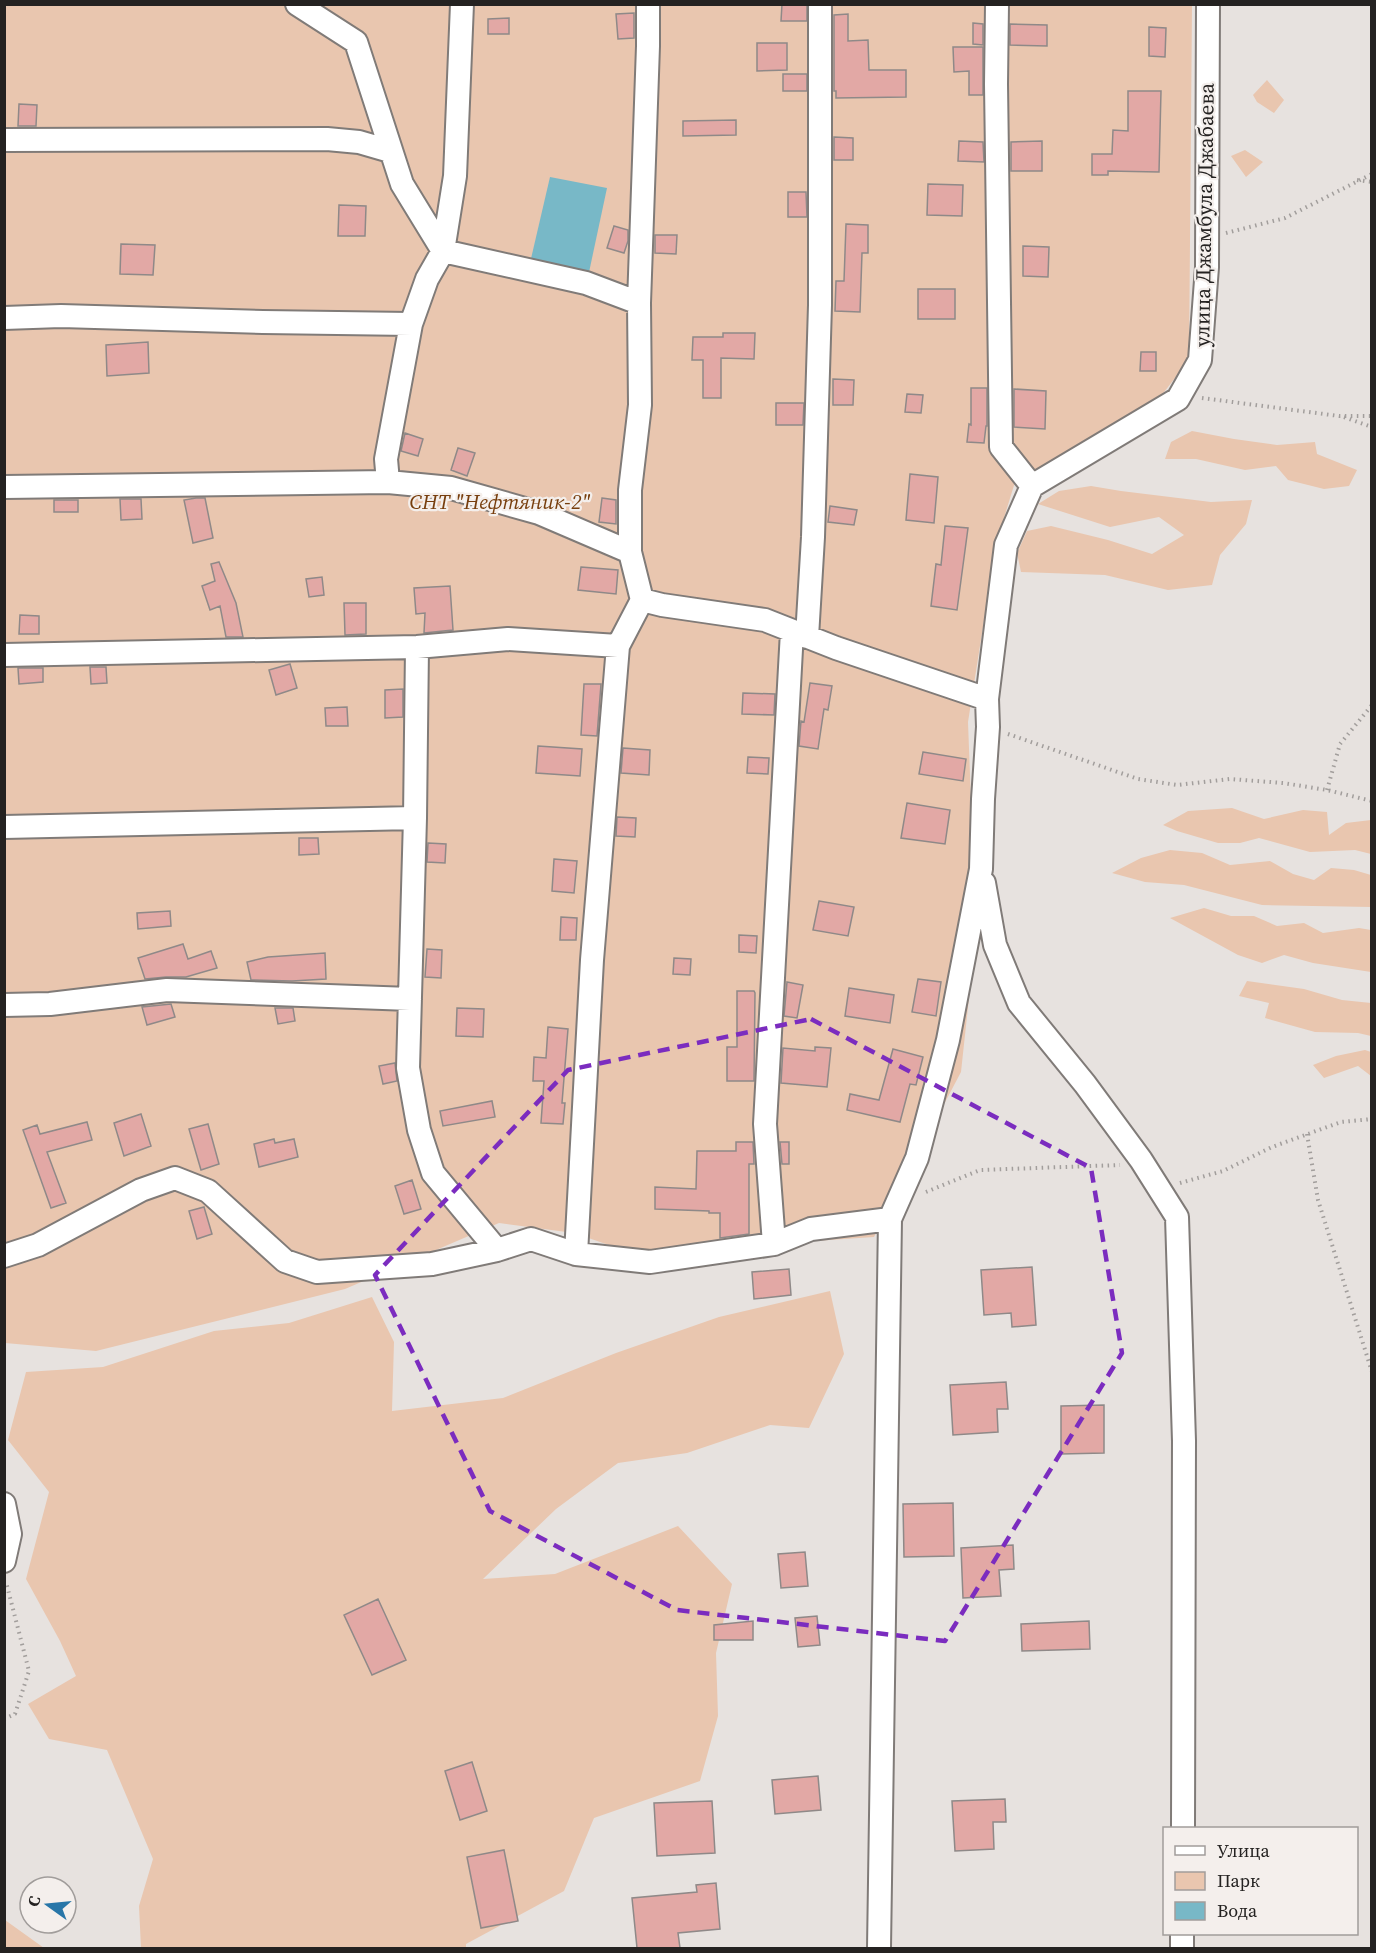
<svg xmlns="http://www.w3.org/2000/svg" width="1376" height="1953" font-family="'Source Serif 4',serif">
	<style>
		.green { fill: #e9c6af }
		.water { fill: #78b8c7 }
		.building { fill: #e2a8a5; stroke: #8f8988; stroke-width: 1.5 }
		.lines { fill: none; stroke-linecap: round; stroke-linejoin: round }
		.minor-casing { stroke: #807b78; stroke-width: 26 }
		.path { stroke: #a29e9c; stroke-width: 4; stroke-dasharray: 1.5 4.5; stroke-linecap: butt }
		.minor { stroke: #fff; stroke-width: 22 }
		.marked { fill: none; stroke: #7b2cbf; stroke-width: 4.5; stroke-dasharray: 12 8; stroke-linejoin: round }
		.labels { text-anchor: middle; dominant-baseline: central; stroke-width: 4.5; stroke-linejoin: round; paint-order: stroke }
		.street-label { font-size: 21px; fill: #242221; stroke: #f4efec }
		.park-label { font-size: 21px; font-style: italic; fill: #773e0d; stroke: #f4efec }
	</style>
	<rect width="100%" height="100%" fill="#e7e2df"/>
	<!-- green -->
	<path class="green" d="M 4,5 L 1192,5 L 1189,360 L 1154,405 L 1015,482 L 996,544 L 968,722 L 976,933 L 961,1072 L 874,1237 L 632,1253 L 574,1233 L 499,1223 L 345,1289 L 96,1351 L 5,1343 Z
		M 1267,80 L 1284,100 L 1274,113 L 1257,102 L 1253,95 Z
		M 1245,150 L 1263,162 L 1246,177 L 1231,156 Z
		M 1192,431 L 1234,439 L 1277,445 L 1315,442 L 1317,454 L 1357,470 L 1349,486 L 1324,489 L 1288,480 L 1276,466 L 1245,470 L 1196,459 L 1165,459 L 1171,442 Z
		M 1091,486 L 1121,491 L 1211,502 L 1252,500 L 1246,524 L 1220,555 L 1212,585 L 1168,590 L 1105,575 L 1021,572 L 1017,553 L 1027,531 L 1051,526 L 1108,540 L 1152,554 L 1184,535 L 1159,517 L 1110,527 L 1038,504 L 1059,491 Z
		M 1232,808 L 1264,819 L 1303,810 L 1327,812 L 1329,835 L 1346,823 L 1371,820 L 1371,854 L 1355,850 L 1310,852 L 1259,838 L 1240,843 L 1218,843 L 1177,831 L 1163,825 L 1188,811 Z
		M 1170,850 L 1202,853 L 1230,865 L 1270,861 L 1293,874 L 1314,880 L 1331,868 L 1354,870 L 1371,875 L 1371,907 L 1262,905 L 1184,885 L 1145,882 L 1112,873 L 1141,858 Z
		M 1204,908 L 1231,916 L 1254,916 L 1277,926 L 1304,923 L 1323,933 L 1359,928 L 1371,930 L 1371,972 L 1313,963 L 1284,955 L 1262,963 L 1238,955 L 1170,918 Z
		M 1247,981 L 1304,989 L 1342,1000 L 1371,1003 L 1371,1036 L 1358,1033 L 1315,1032 L 1265,1018 L 1269,1003 L 1239,996 Z
		M 1365,1050 L 1371,1052 L 1371,1076 L 1358,1066 L 1324,1078 L 1313,1065 L 1336,1056 Z
		M 830,1291 L 844,1354 L 809,1428 L 770,1425 L 687,1453 L 618,1463 L 556,1509 L 483,1579 L 555,1574 L 678,1526 L 732,1584 L 716,1653 L 718,1716 L 700,1781 L 594,1818 L 564,1891 L 466,1944 L 466,1948 L 141,1948 L 139,1906 L 153,1859 L 107,1750 L 49,1739 L 28,1704 L 76,1676 L 60,1641 L 26,1579 L 49,1492 L 8,1440 L 26,1372 L 103,1367 L 214,1331 L 289,1323 L 372,1297 L 394,1342 L 392,1411 L 503,1398 L 616,1353 L 719,1317 Z
		M 5,1920 L 44,1948 L 5,1948 Z"/>
	<!-- water -->
	<path class="water" d="M 550,177 L 607,188 L 588,277 L 530,263 Z"/>
	<!-- building -->
	<path class="building" d="M 782,4 L 807,4 L 807,21 L 781,21 Z
		M 634,13 L 634,38 L 618,39 L 616,14 Z
		M 848,14 L 848,41 L 868,40 L 869,70 L 906,70 L 906,97 L 836,98 L 836,91 L 834,91 L 834,15 Z
		M 509,18 L 509,34 L 488,34 L 488,19 Z
		M 973,23 L 983,24 L 983,45 L 973,44 Z
		M 1010,24 L 1047,25 L 1047,46 L 1010,45 Z
		M 1149,27 L 1166,28 L 1165,57 L 1149,56 Z
		M 757,43 L 787,43 L 787,70 L 757,71 Z
		M 953,47 L 983,47 L 983,95 L 969,95 L 969,71 L 954,72 Z
		M 783,74 L 807,74 L 807,91 L 783,91 Z
		M 1128,91 L 1161,91 L 1159,172 L 1108,171 L 1108,175 L 1092,175 L 1092,154 L 1112,154 L 1113,130 L 1128,131 Z
		M 19,104 L 37,105 L 36,126 L 18,126 Z
		M 736,120 L 736,135 L 683,136 L 683,121 Z
		M 834,137 L 853,138 L 853,160 L 834,160 Z
		M 959,141 L 983,142 L 984,162 L 958,161 Z
		M 1042,141 L 1042,171 L 1011,171 L 1011,142 Z
		M 928,184 L 963,185 L 962,216 L 927,215 Z
		M 788,192 L 806,192 L 807,217 L 788,217 Z
		M 339,205 L 366,206 L 365,236 L 338,236 Z
		M 846,224 L 868,225 L 868,253 L 862,253 L 860,312 L 835,311 L 836,281 L 844,281 Z
		M 614,226 L 628,230 L 628,241 L 624,253 L 607,248 Z
		M 655,235 L 677,235 L 676,254 L 655,253 Z
		M 121,244 L 155,245 L 153,275 L 120,274 Z
		M 1023,246 L 1049,247 L 1048,277 L 1023,276 Z
		M 918,289 L 955,289 L 955,319 L 918,319 Z
		M 723,333 L 755,333 L 754,359 L 721,358 L 721,398 L 703,398 L 703,360 L 692,360 L 693,337 L 723,337 Z
		M 148,342 L 149,373 L 107,376 L 106,345 Z
		M 1141,352 L 1156,352 L 1156,371 L 1140,371 Z
		M 833,379 L 854,380 L 853,405 L 833,405 Z
		M 971,388 L 987,388 L 987,426 L 986,426 L 984,443 L 967,442 L 969,424 L 971,425 Z
		M 1014,389 L 1046,391 L 1045,429 L 1014,427 Z
		M 907,394 L 923,395 L 921,413 L 905,412 Z
		M 776,403 L 804,403 L 803,425 L 776,425 Z
		M 405,433 L 423,439 L 418,456 L 401,451 Z
		M 458,448 L 475,453 L 467,476 L 451,470 Z
		M 910,474 L 938,477 L 934,523 L 906,520 Z
		M 196,498 L 205,498 L 213,538 L 193,543 L 184,500 Z
		M 602,498 L 616,500 L 616,524 L 599,522 Z
		M 120,499 L 141,499 L 142,519 L 121,520 Z
		M 54,500 L 78,500 L 78,512 L 54,512 Z
		M 830,506 L 857,510 L 854,525 L 828,522 Z
		M 945,526 L 968,528 L 957,610 L 931,606 L 936,564 L 941,565 Z
		M 219,562 L 236,603 L 243,637 L 226,637 L 220,606 L 210,610 L 202,586 L 215,581 L 211,564 Z
		M 581,567 L 618,570 L 616,594 L 578,590 Z
		M 322,577 L 324,595 L 309,597 L 306,579 Z
		M 450,586 L 453,630 L 424,633 L 425,613 L 416,614 L 414,588 Z
		M 344,603 L 366,603 L 366,634 L 345,635 Z
		M 20,615 L 39,616 L 39,634 L 19,634 Z
		M 290,664 L 297,688 L 276,695 L 269,670 Z
		M 90,667 L 106,667 L 107,683 L 91,684 Z
		M 18,668 L 43,668 L 43,682 L 19,684 Z
		M 810,683 L 832,686 L 828,710 L 824,709 L 818,749 L 799,746 L 801,721 L 804,722 Z
		M 584,684 L 601,684 L 597,736 L 581,735 Z
		M 403,689 L 403,717 L 385,718 L 385,690 Z
		M 743,693 L 775,694 L 774,715 L 742,714 Z
		M 347,707 L 348,726 L 326,726 L 325,708 Z
		M 538,746 L 582,749 L 580,776 L 536,773 Z
		M 623,748 L 650,750 L 649,775 L 621,773 Z
		M 923,752 L 966,759 L 963,781 L 919,774 Z
		M 748,757 L 769,758 L 768,774 L 747,773 Z
		M 907,803 L 950,810 L 945,844 L 901,838 Z
		M 617,817 L 636,818 L 635,837 L 616,836 Z
		M 299,838 L 318,838 L 319,854 L 299,855 Z
		M 428,843 L 446,844 L 445,863 L 427,862 Z
		M 554,859 L 577,861 L 574,893 L 552,891 Z
		M 819,901 L 854,907 L 848,936 L 813,930 Z
		M 170,911 L 171,926 L 138,929 L 137,913 Z
		M 561,917 L 577,918 L 576,940 L 560,940 Z
		M 739,935 L 757,936 L 756,953 L 739,952 Z
		M 183,944 L 188,959 L 211,951 L 217,968 L 186,977 L 166,977 L 145,979 L 138,958 Z
		M 427,949 L 442,950 L 441,978 L 425,977 Z
		M 325,953 L 326,979 L 292,981 L 251,980 L 247,962 L 268,957 Z
		M 674,958 L 691,959 L 690,975 L 673,974 Z
		M 918,979 L 941,982 L 936,1016 L 912,1012 Z
		M 787,982 L 803,985 L 797,1018 L 784,1016 Z
		M 849,988 L 894,995 L 890,1023 L 845,1016 Z
		M 737,991 L 754,991 L 755,993 L 754,1081 L 727,1081 L 727,1047 L 737,1047 Z
		M 171,1004 L 175,1017 L 147,1025 L 142,1007 Z
		M 275,1008 L 293,1008 L 295,1021 L 278,1024 Z
		M 457,1008 L 484,1009 L 483,1037 L 456,1036 Z
		M 548,1027 L 568,1029 L 562,1103 L 565,1103 L 563,1124 L 541,1123 L 544,1081 L 533,1081 L 534,1057 L 546,1058 Z
		M 815,1047 L 831,1048 L 827,1087 L 781,1083 L 783,1048 L 815,1051 Z
		M 893,1049 L 923,1057 L 916,1085 L 910,1084 L 900,1122 L 847,1110 L 850,1094 L 879,1100 Z
		M 395,1063 L 397,1081 L 383,1084 L 379,1066 Z
		M 492,1101 L 495,1117 L 443,1126 L 440,1111 Z
		M 141,1114 L 151,1146 L 124,1156 L 114,1123 Z
		M 87,1122 L 92,1140 L 47,1152 L 66,1203 L 51,1208 L 23,1130 L 37,1125 L 40,1134 Z
		M 208,1124 L 219,1164 L 201,1170 L 189,1129 Z
		M 274,1139 L 275,1143 L 294,1139 L 298,1157 L 259,1167 L 254,1144 Z
		M 736,1142 L 753,1142 L 754,1164 L 749,1164 L 749,1234 L 720,1238 L 720,1213 L 709,1213 L 709,1211 L 655,1209 L 655,1187 L 696,1189 L 697,1151 L 736,1151 Z
		M 780,1142 L 789,1142 L 789,1164 L 782,1164 Z
		M 412,1180 L 421,1209 L 404,1214 L 395,1186 Z
		M 204,1207 L 212,1234 L 197,1239 L 189,1211 Z
		M 1032,1267 L 1036,1325 L 1012,1327 L 1011,1313 L 984,1315 L 981,1270 Z
		M 789,1269 L 791,1295 L 754,1299 L 752,1272 Z
		M 1006,1382 L 1008,1409 L 997,1409 L 998,1432 L 953,1435 L 950,1385 Z
		M 1104,1405 L 1104,1453 L 1061,1454 L 1061,1406 Z
		M 953,1503 L 954,1556 L 904,1557 L 903,1504 Z
		M 1013,1545 L 1014,1569 L 999,1570 L 1001,1596 L 963,1598 L 961,1548 Z
		M 805,1552 L 808,1586 L 781,1588 L 778,1554 Z
		M 378,1599 L 406,1660 L 372,1675 L 344,1615 Z
		M 817,1616 L 820,1645 L 798,1647 L 795,1618 Z
		M 753,1621 L 753,1640 L 714,1640 L 714,1625 Z
		M 1089,1621 L 1090,1649 L 1022,1651 L 1021,1624 Z
		M 472,1762 L 487,1811 L 460,1820 L 445,1771 Z
		M 818,1776 L 821,1810 L 775,1814 L 772,1780 Z
		M 1005,1799 L 1006,1822 L 993,1822 L 994,1849 L 955,1851 L 952,1801 Z
		M 712,1801 L 715,1853 L 657,1856 L 654,1803 Z
		M 504,1850 L 518,1921 L 481,1928 L 467,1857 Z
		M 716,1883 L 720,1929 L 678,1933 L 680,1948 L 637,1948 L 632,1898 L 697,1892 L 696,1885 Z"/>
	<g class="lines">
		<!-- minor casing -->
		<g class="minor-casing">
			<path id="minor" d="M 297,4 L 356,42 L 402,184 L 443,251 L 586,283 L 639,303 L 648,46 L 648,4
				M 462,4 L 455,176 L 443,251 L 427,279 L 411,324 L 386,459 L 388,482 L 451,488 L 539,513 L 630,552
				M 997,4 L 996,84 L 1001,447 L 1032,486
				M 4,140 L 327,139 L 359,142 L 390,151
				M 4,318 L 61,316 L 263,322 L 411,324
				M 4,487 L 388,482
				M 642,600 L 662,605 L 765,620 L 836,648 L 987,699
				M 807,637 L 813,537 L 820,305 L 820,4
				M 417,647 L 415,818 L 408,1068 L 419,1130 L 433,1173 L 497,1250
				M 4,655 L 417,647 L 508,639 L 618,646
				M 4,827 L 415,818
				M 984,883 L 995,945 L 1019,1003 L 1085,1084 L 1141,1160 L 1177,1217 L 1184,1441 L 1183,1828
				M 4,1005 L 50,1004 L 167,990 L 410,999
				M 774,1244 L 765,1124 L 792,631
				M 576,1254 L 592,960 L 618,646 L 642,600 L 630,552 L 630,490 L 640,405 L 639,303
				M 4,1256 L 38,1245 L 141,1190 L 175,1178 L 208,1191 L 285,1261 L 317,1272 L 432,1264 L 497,1250 L 531,1239 L 576,1254 L 650,1262 L 774,1244 L 811,1229 L 890,1219 L 917,1158 L 948,1040 L 981,869 L 983,799 L 988,727 L 987,699 L 1006,545 L 1032,486 L 1178,399 L 1200,360 L 1207,267 L 1208,4
				M 4,1504 L 10,1534 L 4,1561
				M 879,1948 L 890,1219
				M 1182,1948 L 1182,1934"/>
		</g>
		<!-- path -->
		<path class="path" d="M 1357,180 L 1372,182
			M 1226,233 L 1285,218 L 1372,174
			M 1202,398 L 1339,416 L 1372,416
			M 1344,417 L 1372,427
			M 1008,734 L 1138,779 L 1177,785 L 1230,779 L 1283,783 L 1327,790 L 1372,801
			M 1327,790 L 1340,744 L 1372,705
			M 1307,1134 L 1318,1200 L 1372,1372
			M 1180,1183 L 1223,1171 L 1272,1147 L 1341,1122 L 1372,1119
			M 926,1192 L 980,1170 L 1120,1165
			M 4,1719 L 15,1714 L 29,1671 L 6,1582"/>
		<!-- minor -->
		<use href="#minor" class="minor"/>
	</g>
	<!-- marked area -->
	<path class="marked" d="M 811,1019 L 1091,1168 L 1122,1353 L 945,1641 L 677,1610 L 490,1511 L 375,1275 L 568,1070 Z"/>
	<g class="labels">
		<!-- street labels -->
		<g class="street-label">
			<text transform="translate(1204 215) rotate(-89)">улица Джамбула Джабаева</text>
		</g>
		<!-- park labels -->
		<g class="park-label">
			<text x="500" y="501">СНТ "Нефтяник-2"</text>
		</g>
	</g>
	<!-- border -->
	<rect width="1376" height="1953" fill="none" stroke="#242221" stroke-width="12"/>
	<!-- legend -->
	<rect x="1163" y="1827" width="195" height="108" fill="#f4efec" stroke="#a19d9b" stroke-width="1.5"/>
	<rect x="1175" y="1846" width="30" height="9" fill="#ffffff" stroke="#a19d9b" stroke-width="1.5"/>
	<text x="1217" y="1857" font-size="18" fill="#242221">Улица</text>
	<rect x="1175" y="1872" width="30" height="18" fill="#e9c6af" stroke="#a19d9b" stroke-width="1.5"/>
	<text x="1217" y="1887" font-size="18" fill="#242221">Парк</text>
	<rect x="1175" y="1902" width="30" height="18" fill="#78b8c7" stroke="#a19d9b" stroke-width="1.5"/>
	<text x="1217" y="1917" font-size="18" fill="#242221">Вода</text>
	<!-- north arrow -->
	<g transform="translate(48 1905) rotate(285)"><circle r="28" fill="#f4efec" stroke="#a19d9b" stroke-width="1.5"/>
	<path d="M0-4.5L10 22L0 15L-10 22Z" fill="#2876a8"/>
	<text y="-9" font-size="16" font-weight="bold" text-anchor="middle" fill="#242221">С</text>
	</g>
</svg>
